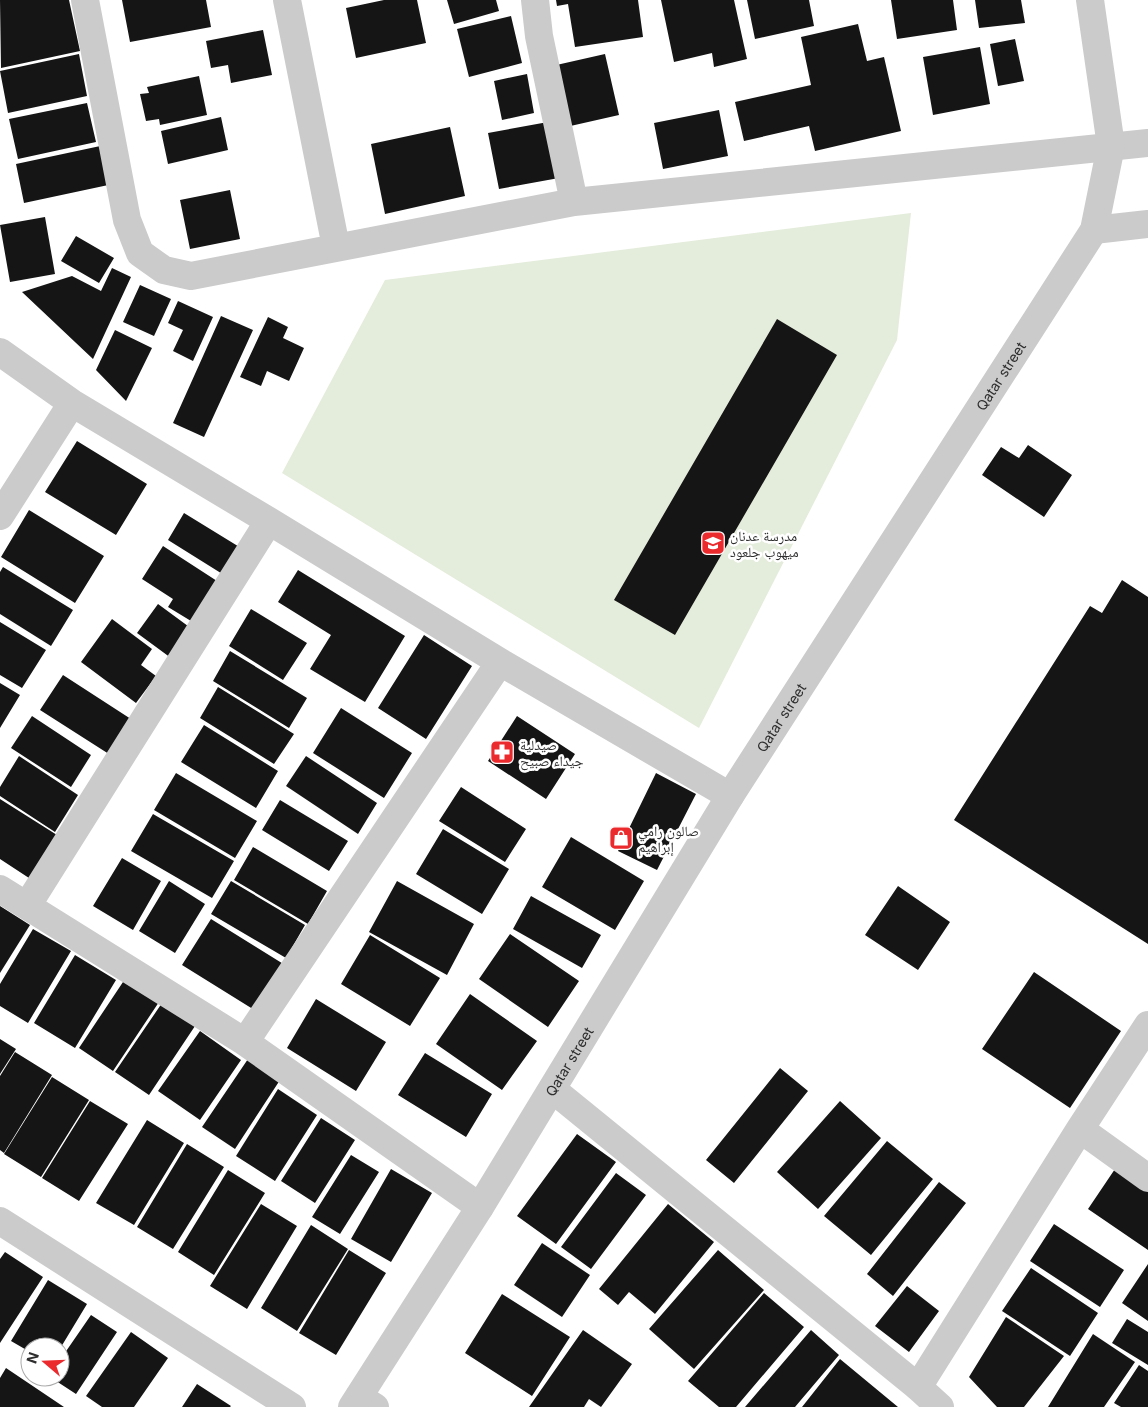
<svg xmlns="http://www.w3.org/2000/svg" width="1148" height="1407" font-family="Inter,'Noto Naskh Arabic',sans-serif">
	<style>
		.green { fill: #e4ecdb }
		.building { fill: #151515 }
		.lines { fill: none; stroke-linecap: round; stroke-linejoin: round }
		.minor { stroke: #cbcbcb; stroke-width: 28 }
		.tertiary { stroke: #cbcbcb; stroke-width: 28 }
		.labels { text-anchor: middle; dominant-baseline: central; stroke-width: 5; stroke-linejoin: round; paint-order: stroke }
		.street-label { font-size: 14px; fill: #2e2e2e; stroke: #fff }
		.poi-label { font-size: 14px; fill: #2e2e2e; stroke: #fff; text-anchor: start }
	</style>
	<rect width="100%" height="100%" fill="#fff"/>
	<!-- green -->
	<path class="green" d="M 911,213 L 897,340 L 699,728 L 282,473 L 385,280 Z"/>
	<!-- building -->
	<path class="building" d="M 0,0 L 69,0 L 80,51 L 1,68 Z
		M 122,0 L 206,0 L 211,27 L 130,42 Z
		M 384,0 L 417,0 L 426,43 L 356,58 L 346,8 Z
		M 447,0 L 496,0 L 499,11 L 454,24 Z
		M 556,0 L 638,0 L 643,37 L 575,47 L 568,4 L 557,6 Z
		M 661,0 L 734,0 L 747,59 L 714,67 L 712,53 L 674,62 Z
		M 747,0 L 809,0 L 814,26 L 755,39 Z
		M 891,0 L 953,0 L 957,30 L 897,39 Z
		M 975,0 L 1021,0 L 1025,23 L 979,28 Z
		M 511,16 L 522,63 L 469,77 L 457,29 Z
		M 858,24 L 867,61 L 884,57 L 901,131 L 815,151 L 809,126 L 744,141 L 735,102 L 811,85 L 801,37 Z
		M 263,30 L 272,75 L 231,83 L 228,65 L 211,68 L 206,41 Z
		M 1015,39 L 1024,81 L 998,86 L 990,44 Z
		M 980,47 L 990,104 L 933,115 L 923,57 Z
		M 79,54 L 87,96 L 8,113 L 0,71 Z
		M 605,54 L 619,115 L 566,127 L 552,66 Z
		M 527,74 L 534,113 L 502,120 L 494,81 Z
		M 199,76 L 207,115 L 160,125 L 159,119 L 146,121 L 140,94 L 149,93 L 147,87 Z
		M 87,103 L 96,142 L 18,159 L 9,119 Z
		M 719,110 L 728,156 L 663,169 L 654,123 Z
		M 221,117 L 228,150 L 168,164 L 161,131 Z
		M 548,122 L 559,178 L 499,189 L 488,133 Z
		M 450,127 L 465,196 L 385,214 L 371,144 Z
		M 105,145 L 113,184 L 24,203 L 16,164 Z
		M 230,190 L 240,239 L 190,249 L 180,200 Z
		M 45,217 L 55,274 L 10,282 L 0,225 Z
		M 76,236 L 114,258 L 99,283 L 61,261 Z
		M 112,268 L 131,277 L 93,359 L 22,292 L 72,276 L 101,291 Z
		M 140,285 L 171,299 L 154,336 L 123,322 Z
		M 178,301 L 213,317 L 193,361 L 173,351 L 183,330 L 168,323 Z
		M 221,316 L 253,330 L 204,437 L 173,423 Z
		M 268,317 L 288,327 L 283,338 L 304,348 L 289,381 L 267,371 L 261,386 L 240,377 Z
		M 777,319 L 837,355 L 675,635 L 614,600 Z
		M 115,330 L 152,348 L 126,401 L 96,370 Z
		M 77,441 L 147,484 L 116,535 L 45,492 Z
		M 1028,445 L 1072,475 L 1044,517 L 982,475 L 1001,447 L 1019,458 Z
		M 29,510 L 104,556 L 75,603 L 1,557 Z
		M 184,513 L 241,548 L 224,575 L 168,540 Z
		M 163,546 L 217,581 L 191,621 L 168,607 L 173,599 L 142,579 Z
		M 3,567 L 73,610 L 51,646 L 0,614 L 0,572 Z
		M 298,570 L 405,636 L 365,702 L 310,669 L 331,635 L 278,602 Z
		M 1122,580 L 1148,597 L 1148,944 L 954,820 L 1090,606 L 1102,613 Z
		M 158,604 L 192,629 L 171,658 L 137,633 Z
		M 251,609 L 307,643 L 283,680 L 229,646 Z
		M 112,619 L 152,649 L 141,665 L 156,676 L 136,703 L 81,662 Z
		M 0,622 L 46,650 L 22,688 L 0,675 Z
		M 424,635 L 472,666 L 426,739 L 378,708 Z
		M 230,651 L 307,698 L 289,728 L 213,681 Z
		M 63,675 L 134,721 L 112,756 L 40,710 Z
		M 0,683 L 20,695 L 0,728 Z
		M 218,687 L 294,734 L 274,764 L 200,718 Z
		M 341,708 L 412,753 L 384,798 L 313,753 Z
		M 32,716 L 91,755 L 71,787 L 11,748 Z
		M 517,716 L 575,754 L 546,799 L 488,761 Z
		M 204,725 L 278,771 L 256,808 L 181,762 Z
		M 19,756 L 78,795 L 55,832 L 0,796 L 0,787 Z
		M 306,756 L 377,803 L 358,834 L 286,786 Z
		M 176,773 L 257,821 L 235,858 L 154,810 Z
		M 656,773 L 696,794 L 657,870 L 618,851 Z
		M 461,787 L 526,829 L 505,862 L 439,821 Z
		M 0,799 L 57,835 L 29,878 L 0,859 Z
		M 280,800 L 348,841 L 329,871 L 262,830 Z
		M 153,814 L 234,861 L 212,898 L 131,851 Z
		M 443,829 L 509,869 L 482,914 L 416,874 Z
		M 571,837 L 644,881 L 615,930 L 542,887 Z
		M 253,847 L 327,891 L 308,924 L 234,880 Z
		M 122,858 L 161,881 L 133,930 L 93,906 Z
		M 169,881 L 205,904 L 175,953 L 139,931 Z
		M 231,881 L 305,925 L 286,958 L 211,914 Z
		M 397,881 L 474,924 L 447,975 L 369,932 Z
		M 898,886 L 950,922 L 918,970 L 865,935 Z
		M 531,896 L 601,935 L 582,968 L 513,929 Z
		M 0,906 L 30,925 L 0,973 Z
		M 211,919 L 285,965 L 256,1011 L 182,965 Z
		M 33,929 L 71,951 L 28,1023 L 0,1006 L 0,984 Z
		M 510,934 L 579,981 L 548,1027 L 479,979 Z
		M 370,935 L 440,978 L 410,1026 L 341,984 Z
		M 75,955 L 116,980 L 75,1048 L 34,1023 Z
		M 1034,972 L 1121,1031 L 1070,1108 L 982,1049 Z
		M 125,979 L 159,1002 L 113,1071 L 79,1048 Z
		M 470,994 L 537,1041 L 502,1090 L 436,1044 Z
		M 316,999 L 386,1042 L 356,1091 L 287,1048 Z
		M 162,1003 L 195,1026 L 149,1095 L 115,1072 Z
		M 200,1031 L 241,1060 L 200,1120 L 158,1091 Z
		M 0,1039 L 16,1049 L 0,1074 Z
		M 15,1052 L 52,1075 L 4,1153 L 0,1150 L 0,1076 Z
		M 425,1053 L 492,1094 L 466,1137 L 398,1095 Z
		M 248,1059 L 280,1080 L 235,1149 L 202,1127 Z
		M 780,1068 L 808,1091 L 734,1183 L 706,1160 Z
		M 52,1077 L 89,1100 L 41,1177 L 4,1154 Z
		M 278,1089 L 317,1115 L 275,1181 L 236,1156 Z
		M 90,1101 L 128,1124 L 79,1201 L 42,1178 Z
		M 840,1101 L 881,1138 L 818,1209 L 777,1172 Z
		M 321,1118 L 355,1140 L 315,1203 L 281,1181 Z
		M 147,1120 L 184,1143 L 134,1225 L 96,1203 Z
		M 577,1134 L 616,1162 L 556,1244 L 517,1216 Z
		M 887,1141 L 933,1179 L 871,1255 L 824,1216 Z
		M 187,1144 L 224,1167 L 173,1249 L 137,1227 Z
		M 351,1155 L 379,1172 L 340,1234 L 312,1217 Z
		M 1117,1166 L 1148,1187 L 1148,1250 L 1088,1209 Z
		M 391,1169 L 432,1193 L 391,1262 L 351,1239 Z
		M 228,1170 L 265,1193 L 214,1275 L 178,1252 Z
		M 616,1173 L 646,1195 L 591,1269 L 561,1247 Z
		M 939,1182 L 966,1203 L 893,1296 L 867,1274 Z
		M 261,1204 L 297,1226 L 247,1309 L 210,1286 Z
		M 668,1204 L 714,1242 L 655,1314 L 629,1292 L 618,1305 L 599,1289 Z
		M 1054,1224 L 1124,1270 L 1100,1307 L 1030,1261 Z
		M 311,1225 L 348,1249 L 297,1331 L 261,1308 Z
		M 542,1243 L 590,1275 L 562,1317 L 514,1285 Z
		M 349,1250 L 386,1273 L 336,1355 L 299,1333 Z
		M 718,1250 L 764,1290 L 694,1369 L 649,1329 Z
		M 5,1252 L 43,1277 L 0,1343 L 0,1259 Z
		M 1148,1264 L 1148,1321 L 1122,1303 Z
		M 1031,1268 L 1098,1313 L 1070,1356 L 1002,1311 Z
		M 48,1280 L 87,1304 L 61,1347 L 30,1347 L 30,1352 L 11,1341 Z
		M 907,1286 L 939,1311 L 909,1352 L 875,1326 Z
		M 764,1293 L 804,1327 L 736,1407 L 719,1407 L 688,1381 Z
		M 502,1294 L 570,1337 L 532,1396 L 465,1353 Z
		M 91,1315 L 117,1332 L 76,1394 L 50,1377 L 60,1377 L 60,1360 Z
		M 1006,1317 L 1064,1356 L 1024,1407 L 997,1407 L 969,1377 Z
		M 1127,1319 L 1148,1332 L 1148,1365 L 1112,1343 Z
		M 583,1330 L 632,1364 L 601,1407 L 589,1399 L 584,1407 L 529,1407 Z
		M 811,1330 L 839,1355 L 795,1407 L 745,1407 Z
		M 131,1332 L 168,1358 L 134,1407 L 102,1407 L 86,1396 Z
		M 1093,1334 L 1135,1362 L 1104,1407 L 1048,1407 Z
		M 840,1359 L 898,1407 L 802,1407 Z
		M 1139,1365 L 1148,1371 L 1148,1407 L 1121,1407 L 1114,1403 Z
		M 6,1368 L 64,1407 L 0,1407 L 0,1378 Z
		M 197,1384 L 231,1406 L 230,1407 L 182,1407 Z"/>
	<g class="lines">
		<!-- minor -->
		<path class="minor" d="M 85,0 L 127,220 L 140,253 L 164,270 L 191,276 L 574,202 L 1148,143
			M 287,0 L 336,247
			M 535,0 L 539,36 L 574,202
			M 1094,230 L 1148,224
			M 0,352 L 72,403 L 269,521 L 500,662 L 730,796
			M 0,516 L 72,403
			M 0,889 L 245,1042 L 480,1207
			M 27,906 L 269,521
			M 245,1042 L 500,662
			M 1080,1129 L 1148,1178
			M 0,1221 L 292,1407
			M 918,1387 L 1080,1129 L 1148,1025
			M 359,1397 L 375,1407"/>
		<!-- tertiary -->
		<g class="tertiary">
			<path d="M 552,1089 L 918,1387 L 940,1407"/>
			<path id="s1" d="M 352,1407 L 480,1207 L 730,796 L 1094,230 L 1111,146 L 1090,0"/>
		</g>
	</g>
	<!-- icons -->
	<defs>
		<g id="school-square" transform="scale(1.25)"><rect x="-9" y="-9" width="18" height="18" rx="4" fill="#eb2a2e" stroke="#fff"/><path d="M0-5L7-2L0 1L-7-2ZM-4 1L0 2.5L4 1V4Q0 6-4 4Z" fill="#fff"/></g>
		<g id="pharmacy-square" transform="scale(1.25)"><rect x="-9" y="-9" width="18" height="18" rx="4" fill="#eb2a2e" stroke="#fff"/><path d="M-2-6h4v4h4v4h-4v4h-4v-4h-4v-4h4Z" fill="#fff"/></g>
		<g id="shop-square" transform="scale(1.25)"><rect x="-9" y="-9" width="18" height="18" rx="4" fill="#eb2a2e" stroke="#fff"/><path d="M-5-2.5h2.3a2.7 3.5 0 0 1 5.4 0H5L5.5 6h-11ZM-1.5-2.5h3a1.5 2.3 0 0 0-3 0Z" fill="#fff"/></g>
	</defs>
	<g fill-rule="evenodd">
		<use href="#school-square" x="713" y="543"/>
		<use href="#pharmacy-square" x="502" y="752"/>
		<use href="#shop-square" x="621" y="838"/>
	</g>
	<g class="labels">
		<!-- street labels -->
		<g class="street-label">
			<text stroke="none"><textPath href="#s1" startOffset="1218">Qatar street</textPath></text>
			<text stroke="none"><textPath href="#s1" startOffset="812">Qatar street</textPath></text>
			<text stroke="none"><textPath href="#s1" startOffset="408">Qatar street</textPath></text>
		</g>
		<!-- poi labels -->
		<g class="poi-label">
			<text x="730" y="535">مدرسة عدنان<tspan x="730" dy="16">ميهوب جلعود</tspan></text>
			<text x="520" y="744">صيدلية<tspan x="520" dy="16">جيداء صبيح</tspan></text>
			<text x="638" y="830">صالون رامي<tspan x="638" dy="16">إبراهيم</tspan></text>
		</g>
	</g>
	<!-- north arrow -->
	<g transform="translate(45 1362) rotate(289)"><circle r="24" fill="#ffffff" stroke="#ababab"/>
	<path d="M0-4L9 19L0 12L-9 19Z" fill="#eb2a2e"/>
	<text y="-8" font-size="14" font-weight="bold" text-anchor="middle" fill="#2e2e2e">N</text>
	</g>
</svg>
